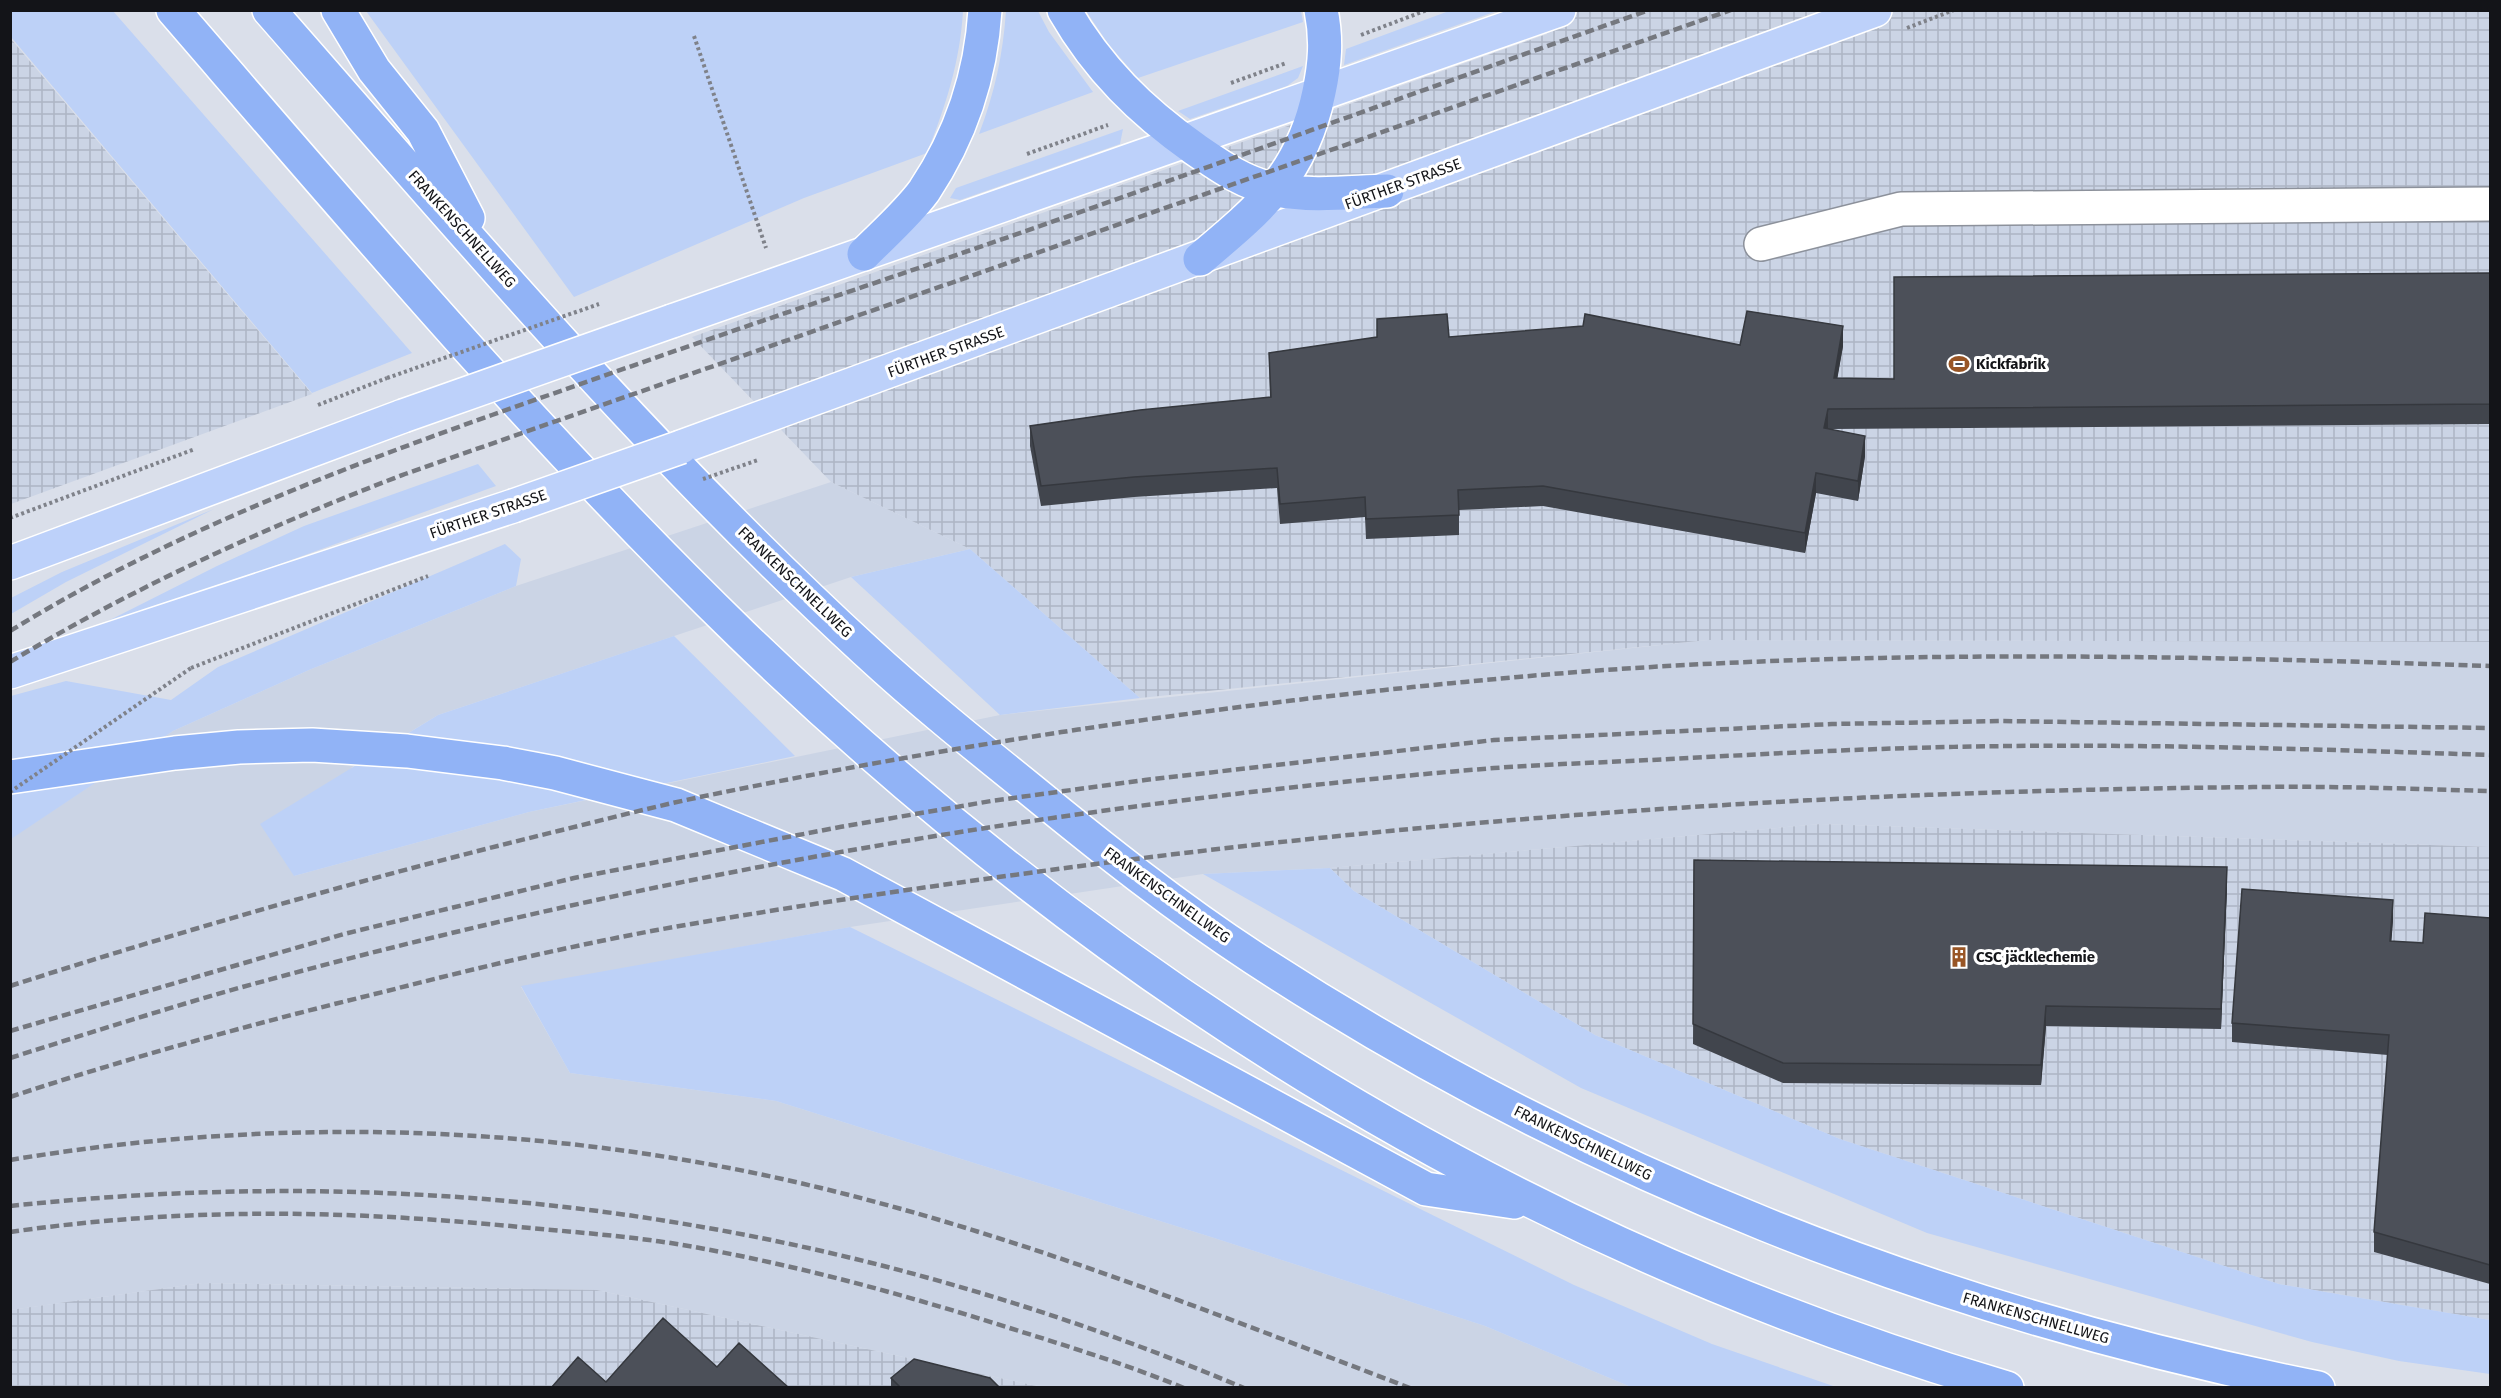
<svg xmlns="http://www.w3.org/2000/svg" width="2501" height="1398" font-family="'Fira Sans',sans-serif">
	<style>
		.built { fill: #cbd4e5 }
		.industrial { fill: url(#industrial-grid) }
		.grass { fill: #bdd1f7 }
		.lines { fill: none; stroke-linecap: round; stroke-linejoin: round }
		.minor-casing { stroke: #8c919b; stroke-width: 36 }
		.major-casing { stroke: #fff; stroke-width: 36 }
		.highway-casing { stroke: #fff; stroke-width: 36 }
		.path { stroke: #7f828a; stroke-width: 4; stroke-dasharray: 3 3; stroke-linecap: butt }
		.minor { stroke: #fff; stroke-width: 33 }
		.major { stroke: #bdd1fa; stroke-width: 33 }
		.highway { stroke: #91b3f6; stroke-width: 33 }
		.rail { stroke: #75787f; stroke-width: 4.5; stroke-dasharray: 9 4.5; stroke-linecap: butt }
		.major-bridge-casing { stroke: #fff; stroke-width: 36; stroke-linecap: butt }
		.path-bridge { stroke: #7f828a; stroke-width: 4; stroke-dasharray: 3 3; stroke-linecap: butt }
		.major-bridge { stroke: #bdd1fa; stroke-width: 33 }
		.wall { fill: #41454d }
		.shaded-wall { fill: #35383e }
		.building { fill: #4c5059; stroke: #35383e; stroke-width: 1.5 }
		.labels { text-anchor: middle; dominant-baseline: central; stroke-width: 6; stroke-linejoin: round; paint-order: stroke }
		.street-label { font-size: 15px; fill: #131418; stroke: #fff }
		.poi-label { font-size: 15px; font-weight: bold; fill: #131418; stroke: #fff; text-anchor: start }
	</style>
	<defs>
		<pattern id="industrial-grid" width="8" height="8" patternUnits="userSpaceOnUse" patternTransform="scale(1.5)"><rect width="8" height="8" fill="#cbd4e5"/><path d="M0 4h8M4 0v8" fill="none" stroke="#adb5c4"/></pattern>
	</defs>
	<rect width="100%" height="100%" fill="#dadfea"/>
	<!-- built -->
	<path class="built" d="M 831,482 L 970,549 L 851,577 L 438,715 L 352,767 L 294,876 L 529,812 L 1000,715 L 1708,640 L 2490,642 L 2490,847 L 1821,824 L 1330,868 L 1203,874 L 850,927 L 521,987 L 570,1073 L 776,1101 L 1211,1237 L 1485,1326 L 1631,1387 L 1041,1387 L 597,1290 L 202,1283 L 11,1310 L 10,839 L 173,731 L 309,670 L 516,586 Z"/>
	<!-- industrial -->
	<path class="industrial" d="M 1545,11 L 2490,11 L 2490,642 L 1708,640 L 1140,698 L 970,549 L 831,482 L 692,337 L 1547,34 Z
		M 11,39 L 312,394 L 11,504 Z
		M 1821,824 L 2490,847 L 2490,1320 L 2279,1284 L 1840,1139 L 1595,1035 L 1354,891 L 1330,868 Z
		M 202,1283 L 597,1290 L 1041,1387 L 11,1387 L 10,1310 Z"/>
	<!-- grass -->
	<path class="grass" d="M 10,11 L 113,11 L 412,353 L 312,393 L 11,37 Z
		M 366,11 L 963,10 L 963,11 C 960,62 946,105 927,153 L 804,198 L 574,297 Z
		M 1006,11 L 1038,11 L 1049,32 L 1093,92 L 979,134 C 995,92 1003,54 1006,11 Z
		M 1086,11 L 1301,11 L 1303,22 L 1138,78 L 1109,45 Z
		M 1449,11 L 1497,11 L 1344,65 L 1346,49 Z
		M 1303,66 L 1298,78 L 1287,86 L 1190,119 L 1178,111 Z
		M 1123,129 L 1120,144 L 960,200 L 950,198 L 956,188 Z
		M 478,464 L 496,486 L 258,572 L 104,623 L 217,566 L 304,526 Z
		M 214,509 L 66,582 L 11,614 L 11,598 L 62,572 Z
		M 505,544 L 521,559 L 516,586 L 309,670 L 173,731 L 11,839 L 11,696 L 66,681 L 171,700 L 218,667 Z
		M 970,549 L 1140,698 L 1000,715 L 851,577 Z
		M 674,636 L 795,756 L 529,812 L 294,876 L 260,824 L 438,715 Z
		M 1330,868 L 1354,891 L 1595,1035 L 1840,1139 L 2279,1284 L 2490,1320 L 2490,1374 L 2399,1361 L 2312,1342 L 1927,1233 L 1581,1088 L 1203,874 Z
		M 850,927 L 1574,1285 L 1712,1344 L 1836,1387 L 1631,1387 L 1485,1326 L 1211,1237 L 776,1101 L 570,1073 L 521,986 Z"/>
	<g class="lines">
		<!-- minor casing -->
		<g class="minor-casing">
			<path id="minor" d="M 1761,244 L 1901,209 L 2490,204"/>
		</g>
		<!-- major casing -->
		<g class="major-casing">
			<path id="major" d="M 672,321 L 1559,10
				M 681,447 L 1875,10
				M 10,563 L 403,416
				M 10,672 L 513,506"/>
		</g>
		<!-- highway casing -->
		<g class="highway-casing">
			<path id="highway" d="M 173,10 C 357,223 539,438 741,634 C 1103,984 1522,1246 2007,1388
				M 269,10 C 461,229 651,454 866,651 C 919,700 975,745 1031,790 C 1103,849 1176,907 1254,958 C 1582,1172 1935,1311 2318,1388
				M 338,10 L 374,70 L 423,131 L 468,218
				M 1064,10 C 1098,69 1141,111 1195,149 C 1221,167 1245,184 1277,190 C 1313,197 1350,192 1387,191
				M 864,254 C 884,234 907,214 924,191 C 960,137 981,75 985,10
				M 1200,259 C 1262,207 1302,174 1319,92 C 1325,64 1327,39 1321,10
				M 10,777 L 175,753 L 239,747 L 312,745 L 407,751 L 503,763 L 555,773 L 676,805 L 843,874 L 1426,1189 L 1514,1202"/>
		</g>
		<!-- path -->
		<path class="path" d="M 1907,28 L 1954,10
			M 1361,35 L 1427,10
			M 694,36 L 766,248
			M 1231,83 L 1286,63
			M 1027,154 L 1108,125
			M 318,405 L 387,378
			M 10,518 L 195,449
			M 191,668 L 428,576"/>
		<!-- minor -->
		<use href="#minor" class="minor"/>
		<!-- major -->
		<use href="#major" class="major"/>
		<!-- highway -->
		<use href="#highway" class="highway"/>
		<!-- rail -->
		<path class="rail" d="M 10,631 C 161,538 326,474 492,415 C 609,374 725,333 842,294 C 1112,203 1380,105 1649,10
			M 10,662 C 136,586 269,526 405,474 L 1731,10
			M 10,986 C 191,928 373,876 558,831 C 607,819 656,806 705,796 C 973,741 1245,701 1518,677 C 1840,648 2167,655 2490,666
			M 10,1031 L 344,934 L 574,878 L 840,827 L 991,801 L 1145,780 L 1494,740 L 1832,724 L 2000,721 L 2490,728
			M 10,1058 C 83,1035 155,1012 228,991 C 640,876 1067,803 1494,768 C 1553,764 1612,762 1670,759 C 1763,754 1855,749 1948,747 C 2129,743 2310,749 2490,755
			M 10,1097 C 134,1056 260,1022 387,991 C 476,968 566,947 657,930 C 810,903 965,881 1119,861 C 1499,813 1880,790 2263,787 C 2339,786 2415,789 2490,791
			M 10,1160 C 278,1115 558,1124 821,1188 C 1023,1237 1216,1314 1410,1388
			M 10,1206 C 440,1160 846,1220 1244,1388
			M 10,1232 C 184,1207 346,1210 520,1227 C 582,1233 644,1237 705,1249 C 812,1269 916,1298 1019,1331 C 1074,1348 1130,1366 1184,1388"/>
		<!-- major-bridge casing -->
		<g class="major-bridge-casing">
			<path id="major-bridge" d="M 403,416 L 672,321
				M 513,506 L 681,447"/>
		</g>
		<!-- path-bridge -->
		<path class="path-bridge" d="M 387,378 L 599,304
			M 703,479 L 758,460
			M 10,792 L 191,668"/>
		<!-- major-bridge -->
		<use href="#major-bridge" class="major-bridge"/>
	</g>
	<!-- wall -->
	<path class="wall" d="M 2490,273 L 2490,424 L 1832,429 L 1865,456 L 1858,501 L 1816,493 L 1805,553 L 1543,506 L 1459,510 L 1459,535 L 1366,539 L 1365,517 L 1280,524 L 1277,488 L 1134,497 L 1041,506 L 1030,446 L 1030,426 L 1270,398 L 1269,353 L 1377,337 L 1377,319 L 1449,337 L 1740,345 L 1843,346 L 1837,378 L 1894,379 Z
		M 1694,860 L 2227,887 L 2221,1029 L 2046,1026 L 2041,1085 L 1783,1083 L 1693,1044 Z
		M 2490,918 L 2490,1284 L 2374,1252 L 2374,1232 L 2388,1055 L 2232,1042 L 2232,1023 L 2393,920 L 2391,941 L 2423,943 Z
		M 891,1378 L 1000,1388 L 891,1388 Z"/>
	<!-- shaded-wall -->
	<path class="shaded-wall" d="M 1843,326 L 1843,346 L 1834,398 L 1834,378 Z
		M 1828,409 L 1828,429 L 1824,428 Z
		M 1865,436 L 1865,456 L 1858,501 L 1858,481 Z
		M 1816,473 L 1816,493 L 1805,553 L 1805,533 Z
		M 2227,867 L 2227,887 L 2221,1029 L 2221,1009 Z
		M 2393,900 L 2393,920 L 2390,961 L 2390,941 Z
		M 2046,1006 L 2046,1026 L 2041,1085 L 2041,1065 Z"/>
	<!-- building -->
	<path class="building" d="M 2490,273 L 2490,404 L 1828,409 L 1824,428 L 1865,436 L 1858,481 L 1816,473 L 1805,533 L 1543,486 L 1458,490 L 1459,515 L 1366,519 L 1365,497 L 1280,504 L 1277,468 L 1134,477 L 1041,486 L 1030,426 L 1140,410 L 1271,397 L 1269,353 L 1377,337 L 1377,319 L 1447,314 L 1449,337 L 1583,326 L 1585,314 L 1740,345 L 1747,311 L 1843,326 L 1834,378 L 1894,379 L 1894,277 Z
		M 1694,860 L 2227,867 L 2221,1009 L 2046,1006 L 2041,1065 L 1783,1063 L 1693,1024 Z
		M 2242,889 L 2393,900 L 2390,941 L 2423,943 L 2425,913 L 2490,918 L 2490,1265 L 2374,1232 L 2389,1035 L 2232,1023 Z
		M 663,1318 L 717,1367 L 739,1343 L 789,1388 L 551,1388 L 578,1357 L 606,1382 Z
		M 914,1359 L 990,1378 L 1000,1388 L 901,1388 L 891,1378 Z"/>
	<!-- icons -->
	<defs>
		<g id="stadium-bare" transform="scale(1.62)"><path d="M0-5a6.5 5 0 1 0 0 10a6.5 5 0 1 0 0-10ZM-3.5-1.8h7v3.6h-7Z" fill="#985525" stroke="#fff" stroke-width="2.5" paint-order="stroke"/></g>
		<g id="building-bare" transform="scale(1.62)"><path d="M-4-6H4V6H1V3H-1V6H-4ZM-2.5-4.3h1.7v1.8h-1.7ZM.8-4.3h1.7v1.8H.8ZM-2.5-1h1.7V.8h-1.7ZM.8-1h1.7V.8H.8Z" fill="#985525" stroke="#fff" stroke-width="2.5" paint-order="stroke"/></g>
	</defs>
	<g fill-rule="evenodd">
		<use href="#stadium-bare" x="1959" y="364"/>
		<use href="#building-bare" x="1959" y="957"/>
	</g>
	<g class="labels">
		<!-- street labels -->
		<g class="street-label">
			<text transform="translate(1403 184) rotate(-20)">FÜRTHER STRASSE</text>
			<text transform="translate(462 229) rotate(48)">FRANKENSCHNELLWEG</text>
			<text transform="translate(946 352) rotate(-20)">FÜRTHER STRASSE</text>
			<text transform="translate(488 514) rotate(-19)">FÜRTHER STRASSE</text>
			<text transform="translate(795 582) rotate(44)">FRANKENSCHNELLWEG</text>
			<text transform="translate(1167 895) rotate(36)">FRANKENSCHNELLWEG</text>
			<text transform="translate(1583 1143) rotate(26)">FRANKENSCHNELLWEG</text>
			<text transform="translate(2036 1318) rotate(16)">FRANKENSCHNELLWEG</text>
		</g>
		<!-- poi labels -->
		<g class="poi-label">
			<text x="1976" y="364">Kickfabrik</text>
			<text x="1976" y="957">CSC jäcklechemie</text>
		</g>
	</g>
	<!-- border -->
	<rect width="2501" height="1398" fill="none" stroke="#131418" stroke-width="24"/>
</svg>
